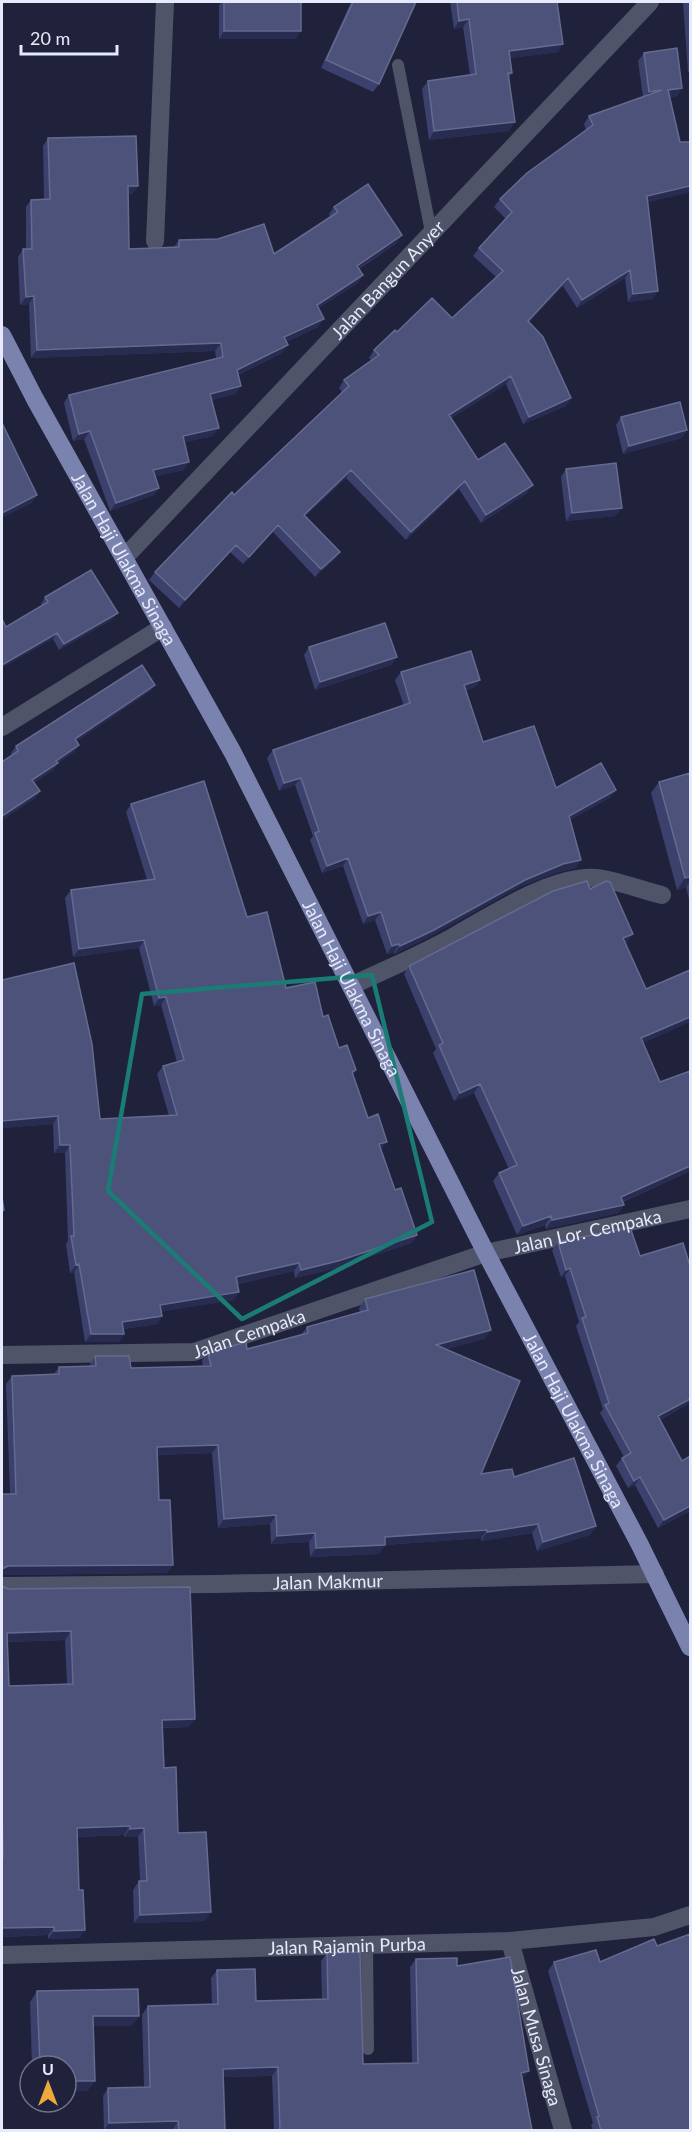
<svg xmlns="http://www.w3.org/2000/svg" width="692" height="2132" font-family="Lato,sans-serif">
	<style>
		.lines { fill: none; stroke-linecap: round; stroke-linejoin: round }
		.service { stroke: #505469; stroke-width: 12 }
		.minor { stroke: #505469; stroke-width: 18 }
		.primary { stroke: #7a82ae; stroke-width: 18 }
		.wall { fill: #3b406c; fill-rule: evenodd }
		.shaded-wall { fill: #282c51 }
		.building { fill: #4d527b; stroke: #656a8f; stroke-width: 1.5; fill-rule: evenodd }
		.marked { fill: none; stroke: #1a7c75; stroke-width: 4.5; stroke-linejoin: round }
		.labels { text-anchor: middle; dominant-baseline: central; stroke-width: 4.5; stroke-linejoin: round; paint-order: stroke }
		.street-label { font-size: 18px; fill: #e6eafa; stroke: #1f223a }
	</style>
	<rect width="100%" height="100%" fill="#1f223a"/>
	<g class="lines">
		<!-- service -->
		<path class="service" d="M 398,65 L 431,232
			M 367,1945 L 368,2049"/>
		<!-- minor -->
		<g class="minor">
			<path d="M 155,241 L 165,2"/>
			<path id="s1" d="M 125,557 L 650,2"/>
			<path d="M 2,727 L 163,627"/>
			<path d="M 351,986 C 386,969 424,954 458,934 C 493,914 553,875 596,878 C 613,879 644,891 662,895"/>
			<path id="s2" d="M 2,1355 L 194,1352 L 486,1253 L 690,1209"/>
			<path id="s3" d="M 2,1586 L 216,1584 L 655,1574"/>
			<path id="s4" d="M 510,1941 L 563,2130"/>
			<path id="s5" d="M 2,1955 L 510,1941 L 654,1927 L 690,1915"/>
		</g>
		<!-- primary -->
		<path class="primary" id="s6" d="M 2,335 L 35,399 L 233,753 L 486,1253 L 639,1543 L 690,1647"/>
	</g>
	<!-- wall -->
	<path class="wall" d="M 222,2 L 301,2 L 296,39 L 219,39 L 219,5 Z
		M 351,2 L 416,2 L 379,84 L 373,92 L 321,68 Z
		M 450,2 L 557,2 L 558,52 L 510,58 L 512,73 L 509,77 L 509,131 L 429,140 L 422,89 L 428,81 L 470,75 L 463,27 L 454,29 Z
		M 683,2 L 690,2 L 690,72 L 688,72 Z
		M 644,53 L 682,88 L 677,96 L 669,97 L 680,142 L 690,142 L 690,192 L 648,202 L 653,299 L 628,302 L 625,278 L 577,308 L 563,286 L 529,322 L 566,406 L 523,424 L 506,384 L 451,418 L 478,460 L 527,493 L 481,523 L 459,489 L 406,540 L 346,478 L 305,516 L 340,552 L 334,560 L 315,577 L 273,532 L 243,564 L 230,552 L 179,608 L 149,580 L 155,572 L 234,495 L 342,392 L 339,388 L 344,380 L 371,360 L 369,358 L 374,350 L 397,332 L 452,318 L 496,277 L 473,256 L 479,248 L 506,219 L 494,207 L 500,199 L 586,130 L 584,124 L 589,116 L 643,97 L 638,61 Z
		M 48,138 L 138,186 L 132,194 L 128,194 L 129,249 L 174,247 L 179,240 L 274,254 L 330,217 L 329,214 L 334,207 L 397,243 L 359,269 L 358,283 L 318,308 L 318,327 L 286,342 L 282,353 L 238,375 L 241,386 L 235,394 L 211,400 L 213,436 L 185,442 L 184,470 L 155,476 L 159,488 L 154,495 L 110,511 L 84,439 L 73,441 L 64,403 L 69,395 L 216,358 L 215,351 L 31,358 L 29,304 L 20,305 L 18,257 L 23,249 L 26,249 L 26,207 L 31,200 L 44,199 L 43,146 Z
		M 621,417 L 687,430 L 682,438 L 623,454 L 616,425 Z
		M 566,469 L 616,516 L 566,521 L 561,477 Z
		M 45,597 L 113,619 L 59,650 L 53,639 L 6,627 L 42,606 L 41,604 Z
		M 309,647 L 397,657 L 391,665 L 315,690 L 304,655 Z
		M 401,672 L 480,680 L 475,687 L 466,690 L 483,742 L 556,788 L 611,797 L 570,820 L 576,868 L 558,872 L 519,887 L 427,938 L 394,954 L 394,952 L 387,954 L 375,920 L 363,924 L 343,866 L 322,873 L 310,840 L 313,836 L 295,785 L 279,791 L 267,758 L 273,750 L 404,706 L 395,680 Z
		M 155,685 L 150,691 L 77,741 L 79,745 L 74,752 L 58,763 L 53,770 L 34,783 L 40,791 L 35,798 L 2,820 L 2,762 L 12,755 L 11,753 L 16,746 Z
		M 690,773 L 690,903 L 686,887 L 677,890 L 651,793 L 659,782 Z
		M 131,804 L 247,917 L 286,988 L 323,1017 L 339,1048 L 356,1070 L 353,1074 L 368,1118 L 387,1142 L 381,1149 L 395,1190 L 417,1235 L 411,1243 L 333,1269 L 295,1278 L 294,1271 L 238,1284 L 234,1300 L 161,1311 L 162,1316 L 157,1324 L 124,1329 L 124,1334 L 119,1342 L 85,1342 L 74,1272 L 70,1273 L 66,1244 L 68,1241 L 65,1153 L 54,1153 L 53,1124 L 2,1128 L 2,980 L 100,1119 L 169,1116 L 157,1074 L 163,1066 L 177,1062 L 161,1005 L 154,1006 L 139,948 L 73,957 L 65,898 L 71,890 L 147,880 L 126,812 Z
		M 590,889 L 633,934 L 627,942 L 626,943 L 643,1043 L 660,1082 L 690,1071 L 690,1171 L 623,1202 L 624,1205 L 618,1213 L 546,1229 L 545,1225 L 517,1235 L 493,1181 L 499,1173 L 509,1169 L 474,1093 L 454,1101 L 433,1053 L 436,1049 L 404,974 L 409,966 Z
		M 558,1242 L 690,1403 L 660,1420 L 690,1511 L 658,1528 L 635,1485 L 628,1488 L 616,1466 L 622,1458 L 624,1457 L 600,1413 L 603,1409 L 576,1326 L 579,1322 L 565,1276 L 561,1277 L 552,1250 Z
		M 365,1299 L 491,1330 L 484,1339 L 446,1349 L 481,1474 L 514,1477 L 596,1526 L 590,1535 L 537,1551 L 532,1533 L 481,1541 L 481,1538 L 385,1545 L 379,1554 L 310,1557 L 309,1542 L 271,1544 L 270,1524 L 218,1528 L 212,1453 L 157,1455 L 159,1500 L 173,1565 L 167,1573 L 2,1575 L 10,1494 L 6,1384 L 12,1376 L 54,1374 L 59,1367 L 89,1366 L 95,1356 L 131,1368 L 203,1366 L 202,1361 L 208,1353 L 247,1349 L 301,1335 L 307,1327 L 360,1313 L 359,1308 Z
		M 2,1586 L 8,1589 L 190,1587 L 189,1727 L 163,1728 L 164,1768 L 178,1833 L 205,1921 L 134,1923 L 133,1890 L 139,1881 L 140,1881 L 138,1837 L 124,1837 L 124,1835 L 77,1837 L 79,1890 L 85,1930 L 79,1938 L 48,1939 L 48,1935 L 2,1937 ZM 65,1640 L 67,1684 L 9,1686 L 7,1642 Z
		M 657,1946 L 690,2130 L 593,2130 L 591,2125 L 593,2123 L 548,1971 L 554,1962 L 600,1962 Z
		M 327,1953 L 363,2064 L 412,2063 L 410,1967 L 416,1959 L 457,1966 L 523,2079 L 532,2130 L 274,2130 L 272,2076 L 223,2077 L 225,2130 L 173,2130 L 173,2129 L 104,2130 L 103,2096 L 108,2088 L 144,2087 L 142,2015 L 148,2006 L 212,2004 L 211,1978 L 217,1970 L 256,2001 L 322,1999 L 321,1961 Z
		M 37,1991 L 139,2016 L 131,2026 L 93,2026 L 95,2081 L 87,2091 L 66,2066 L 32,2066 L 30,2002 Z"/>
	<!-- shaded-wall -->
	<path class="shaded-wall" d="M 469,19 L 463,27 L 454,29 L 459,21 Z
		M 224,31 L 301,31 L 296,39 L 219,39 Z
		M 563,44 L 558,52 L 503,59 L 509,51 Z
		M 682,88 L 677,96 L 662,97 L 668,90 Z
		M 662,90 L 643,100 L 649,92 Z
		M 515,122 L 509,131 L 429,140 L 434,131 Z
		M 128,186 L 138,186 L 132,194 L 123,194 Z
		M 690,186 L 690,192 L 641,204 L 647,196 Z
		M 402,235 L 397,243 L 351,273 L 357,266 Z
		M 630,270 L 625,278 L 577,308 L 582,300 Z
		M 363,275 L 358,283 L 311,312 L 317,305 Z
		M 568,278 L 563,286 L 523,328 L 528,321 Z
		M 658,291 L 653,299 L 628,302 L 633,294 Z
		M 34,296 L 29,304 L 20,305 L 26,297 Z
		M 324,319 L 318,327 L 279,345 L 284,337 Z
		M 221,343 L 215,351 L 31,358 L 37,350 Z
		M 288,345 L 282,353 L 231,378 L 237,370 Z
		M 511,376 L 506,384 L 444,423 L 449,415 Z
		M 241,386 L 235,394 L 204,402 L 210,394 Z
		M 571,398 L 566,406 L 523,424 L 529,417 Z
		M 219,428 L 213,436 L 178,444 L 183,436 Z
		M 687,430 L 682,438 L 623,454 L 629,446 Z
		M 90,431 L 84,439 L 73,441 L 79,434 Z
		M 189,462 L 184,470 L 148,478 L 153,470 Z
		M 351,470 L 346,478 L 298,523 L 304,515 Z
		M 465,481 L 459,489 L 406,540 L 411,532 Z
		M 533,485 L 527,493 L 481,523 L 486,515 Z
		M 159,488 L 154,495 L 110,511 L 116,503 Z
		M 37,495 L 32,503 L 2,518 L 2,513 Z
		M 622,508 L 616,516 L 566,521 L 572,513 Z
		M 278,525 L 273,532 L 243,564 L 249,557 Z
		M 236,545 L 230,552 L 179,608 L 185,600 Z
		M 340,552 L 334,560 L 315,577 L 321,569 Z
		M 118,613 L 113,619 L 59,650 L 64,644 Z
		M 57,633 L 53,639 L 2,668 L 2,665 Z
		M 397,657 L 391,665 L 315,690 L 320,682 Z
		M 480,680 L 475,687 L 458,692 L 464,685 Z
		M 155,685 L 150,691 L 70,746 L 75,739 Z
		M 79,745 L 74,752 L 53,766 L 58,763 L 53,770 L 28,787 L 32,780 L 56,761 Z
		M 301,778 L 295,785 L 279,791 L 284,783 Z
		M 616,790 L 611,797 L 564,823 L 569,816 Z
		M 40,791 L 35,798 L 2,820 L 2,816 Z
		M 348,858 L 343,866 L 322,873 L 327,866 Z
		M 581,860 L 576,868 L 558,872 L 519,887 L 427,938 L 394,954 L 400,946 L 525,880 L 563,864 Z
		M 690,877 L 690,881 L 686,887 L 677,890 L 685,878 Z
		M 381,912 L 375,920 L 363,924 L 368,916 Z
		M 633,934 L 627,942 L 617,947 L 623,938 Z
		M 144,940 L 139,948 L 73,957 L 79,949 Z
		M 399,944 L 394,952 L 387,954 L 392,946 Z
		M 166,997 L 161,1005 L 154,1006 L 159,998 Z
		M 690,1017 L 690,1022 L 635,1047 L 641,1038 Z
		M 480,1084 L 474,1093 L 454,1101 L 460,1093 Z
		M 58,1116 L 53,1124 L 2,1128 L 2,1121 Z
		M 387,1142 L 381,1150 L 379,1144 Z
		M 60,1145 L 70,1145 L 65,1153 L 54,1153 Z
		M 690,1166 L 690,1171 L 615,1205 L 621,1197 Z
		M 624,1205 L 618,1213 L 546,1229 L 552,1220 Z
		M 551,1216 L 545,1225 L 517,1235 L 523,1226 Z
		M 417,1235 L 411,1243 L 333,1269 L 295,1278 L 301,1270 Z
		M 299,1263 L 294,1271 L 231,1285 L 236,1277 Z
		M 79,1264 L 74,1272 L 70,1273 L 76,1265 Z
		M 570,1268 L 565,1276 L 561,1277 L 566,1270 Z
		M 239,1292 L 234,1300 L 155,1313 L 160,1305 Z
		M 162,1316 L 157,1324 L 117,1330 L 122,1322 Z
		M 491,1330 L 484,1339 L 430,1354 L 436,1345 Z
		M 91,1334 L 124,1334 L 119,1342 L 85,1342 Z
		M 690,1399 L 690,1403 L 652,1424 L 658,1416 Z
		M 218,1445 L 212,1453 L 151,1455 L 157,1447 Z
		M 640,1477 L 635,1485 L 628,1488 L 634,1481 Z
		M 690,1506 L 690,1511 L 658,1528 L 664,1520 Z
		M 276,1515 L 270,1524 L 218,1528 L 224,1519 Z
		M 538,1524 L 532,1533 L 481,1541 L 487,1532 Z
		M 596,1526 L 590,1535 L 537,1551 L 543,1542 Z
		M 487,1530 L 481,1538 L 385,1545 L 379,1554 L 310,1557 L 316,1548 L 385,1537 Z
		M 315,1533 L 309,1542 L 271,1544 L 277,1536 Z
		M 173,1565 L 167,1573 L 2,1575 L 2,1569 L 8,1566 Z
		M 71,1631 L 65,1640 L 2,1642 L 7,1633 Z
		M 195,1719 L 189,1727 L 156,1728 L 162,1720 Z
		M 130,1826 L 124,1835 L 71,1837 L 77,1828 Z
		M 144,1828 L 138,1837 L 124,1837 L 130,1829 Z
		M 211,1912 L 205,1921 L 134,1923 L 140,1915 Z
		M 54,1927 L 48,1935 L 2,1937 L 2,1928 Z
		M 85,1930 L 79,1938 L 48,1939 L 54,1931 Z
		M 93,2016 L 139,2016 L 131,2026 L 86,2026 Z
		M 278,2067 L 272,2076 L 217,2077 L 223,2069 Z
		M 529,2071 L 523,2079 L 516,2081 L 521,2073 Z
		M 66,2081 L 95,2081 L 87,2091 L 66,2092 Z
		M 178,2121 L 173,2129 L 104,2130 L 109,2123 Z"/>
	<!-- building -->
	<path class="building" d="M 224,2 L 301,2 L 301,31 L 224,31 Z
		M 353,2 L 416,2 L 379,84 L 326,60 Z
		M 457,2 L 557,2 L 563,44 L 509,51 L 512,73 L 508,73 L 515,122 L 434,131 L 428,81 L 476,74 L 469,19 L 459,21 Z
		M 677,48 L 682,88 L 668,90 L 680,142 L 690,142 L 690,186 L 647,196 L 658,291 L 633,294 L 630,270 L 582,300 L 568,278 L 528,321 L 543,337 L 571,398 L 529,417 L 511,376 L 449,415 L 478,460 L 505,443 L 533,485 L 486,515 L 465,481 L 411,532 L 351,470 L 304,515 L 340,552 L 321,569 L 278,525 L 249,557 L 236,545 L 185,600 L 155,572 L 232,492 L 234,495 L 349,386 L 344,380 L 379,355 L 374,350 L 395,330 L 397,332 L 432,298 L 452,318 L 503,271 L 479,248 L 512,212 L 500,199 L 527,173 L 593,125 L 589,116 L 662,90 L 649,92 L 644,53 Z
		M 136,136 L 138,186 L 128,186 L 129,249 L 179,247 L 179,240 L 218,239 L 264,224 L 274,254 L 338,212 L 334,207 L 368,184 L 402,235 L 357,266 L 363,275 L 317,305 L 324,319 L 284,337 L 288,345 L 237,370 L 241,386 L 210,394 L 219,428 L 183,436 L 189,462 L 153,470 L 159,488 L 116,503 L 90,431 L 79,434 L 69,395 L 223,357 L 221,343 L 37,350 L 34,296 L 26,297 L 23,249 L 32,249 L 31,200 L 50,199 L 48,138 Z
		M 680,402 L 687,430 L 629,446 L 621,417 Z
		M 2,423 L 37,495 L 2,513 Z
		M 616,463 L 622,508 L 572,513 L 566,469 Z
		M 91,570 L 118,613 L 64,644 L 57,633 L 2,665 L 2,619 L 6,627 L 48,602 L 45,597 Z
		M 385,623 L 397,657 L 320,682 L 309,647 Z
		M 471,651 L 480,680 L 464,685 L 483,742 L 534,726 L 556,788 L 601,763 L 616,790 L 569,816 L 581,860 L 563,864 L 525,880 L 432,931 L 400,946 L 399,944 L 392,946 L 381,912 L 368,916 L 348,858 L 327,866 L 315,833 L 319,831 L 301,778 L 284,783 L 273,750 L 410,703 L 401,672 Z
		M 142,665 L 155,685 L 75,739 L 79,745 L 56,761 L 58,763 L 32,780 L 40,791 L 2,816 L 2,762 L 18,751 L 16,746 Z
		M 690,773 L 690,877 L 685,878 L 659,782 Z
		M 204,781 L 247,917 L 267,912 L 286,988 L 315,982 L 323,1017 L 328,1015 L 339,1048 L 347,1045 L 356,1070 L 352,1072 L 368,1118 L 378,1114 L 387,1142 L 379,1144 L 395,1190 L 401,1188 L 417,1235 L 338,1261 L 301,1270 L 299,1263 L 236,1277 L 239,1292 L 160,1305 L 162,1316 L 122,1322 L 124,1334 L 91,1334 L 79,1264 L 76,1265 L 71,1236 L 74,1236 L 70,1145 L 60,1145 L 58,1116 L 2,1121 L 2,980 L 74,963 L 92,1044 L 100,1119 L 177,1115 L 163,1066 L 184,1060 L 166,997 L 159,998 L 144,940 L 79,949 L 71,890 L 155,879 L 131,804 Z
		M 587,881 L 590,889 L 606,881 L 610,882 L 633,934 L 623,938 L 646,989 L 690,970 L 690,1017 L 641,1038 L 660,1082 L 690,1071 L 690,1166 L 621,1197 L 624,1205 L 552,1220 L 551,1216 L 523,1226 L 499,1173 L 517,1165 L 480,1084 L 460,1093 L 439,1045 L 443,1043 L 409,966 L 553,891 Z
		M 2,1197 L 4,1210 L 2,1211 Z
		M 630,1227 L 640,1256 L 683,1243 L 690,1266 L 690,1399 L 658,1416 L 682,1461 L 690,1456 L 690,1506 L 664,1520 L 640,1477 L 634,1481 L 622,1458 L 631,1453 L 605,1405 L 609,1403 L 582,1318 L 586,1317 L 570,1268 L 566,1270 L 558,1242 Z
		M 474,1270 L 491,1330 L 436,1345 L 520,1381 L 481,1474 L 512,1469 L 514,1477 L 574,1458 L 596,1526 L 543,1542 L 538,1524 L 487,1532 L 487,1530 L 385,1537 L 385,1545 L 316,1548 L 315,1533 L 277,1536 L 276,1515 L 224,1519 L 218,1445 L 157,1447 L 159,1500 L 170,1500 L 173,1565 L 8,1566 L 2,1569 L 2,1494 L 16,1494 L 12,1376 L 59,1374 L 59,1367 L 96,1366 L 95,1356 L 129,1356 L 131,1368 L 211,1366 L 208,1353 L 246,1342 L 247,1349 L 308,1333 L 307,1327 L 368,1310 L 365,1299 Z
		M 2,1586 L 8,1589 L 190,1587 L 195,1719 L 162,1720 L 164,1768 L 176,1767 L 178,1833 L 206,1832 L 211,1912 L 140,1915 L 139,1881 L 147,1881 L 144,1828 L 130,1829 L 130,1826 L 77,1828 L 79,1890 L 83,1890 L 85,1930 L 54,1931 L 54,1927 L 2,1928 L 2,1857 L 3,1857 L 2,1807 ZM 71,1631 L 73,1684 L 9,1686 L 7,1633 Z
		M 690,1934 L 690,2130 L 601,2130 L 597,2117 L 599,2116 L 554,1962 L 596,1950 L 600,1962 L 654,1939 L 657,1946 Z
		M 360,1952 L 363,2064 L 418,2063 L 416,1959 L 457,1958 L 457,1966 L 510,1957 L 529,2071 L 521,2073 L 532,2130 L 280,2130 L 278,2067 L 223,2069 L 225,2130 L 179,2130 L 178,2121 L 109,2123 L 108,2088 L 150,2087 L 148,2006 L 218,2004 L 217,1970 L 255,1969 L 256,2001 L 328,1999 L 327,1953 Z
		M 138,1989 L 139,2016 L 93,2016 L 95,2081 L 66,2081 L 66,2066 L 40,2066 L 37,1991 Z"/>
	<!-- marked area -->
	<path class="marked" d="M 372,975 L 432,1222 L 242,1319 L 108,1191 L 142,994 Z"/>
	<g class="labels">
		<!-- street labels -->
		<g class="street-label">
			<text stroke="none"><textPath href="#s1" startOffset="382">Jalan Bangun Anyer</textPath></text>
			<text stroke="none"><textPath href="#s6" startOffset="255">Jalan Haji Ulakma Sinaga</textPath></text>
			<text stroke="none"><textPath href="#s6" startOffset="741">Jalan Haji Ulakma Sinaga</textPath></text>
			<text stroke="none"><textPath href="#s2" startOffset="604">Jalan Lor. Cempaka</textPath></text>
			<text stroke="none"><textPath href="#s2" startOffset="250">Jalan Cempaka</textPath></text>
			<text stroke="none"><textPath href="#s6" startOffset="1227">Jalan Haji Ulakma Sinaga</textPath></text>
			<text stroke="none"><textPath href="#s3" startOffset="326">Jalan Makmur</textPath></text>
			<text stroke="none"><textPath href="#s5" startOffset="345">Jalan Rajamin Purba</textPath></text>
			<text stroke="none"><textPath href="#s4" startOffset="99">Jalan Musa Sinaga</textPath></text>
		</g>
	</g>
	<!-- border -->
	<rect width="692" height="2132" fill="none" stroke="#e6eafa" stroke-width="6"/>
	<!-- north arrow -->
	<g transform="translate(48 2084)"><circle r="28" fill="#1f223a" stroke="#6f7287" stroke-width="1.5"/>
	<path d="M0-4.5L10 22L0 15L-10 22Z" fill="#eea83c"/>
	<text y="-9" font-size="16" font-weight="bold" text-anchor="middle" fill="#e6eafa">U</text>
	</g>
	<!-- scale -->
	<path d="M21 45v9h96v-9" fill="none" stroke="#e6eafa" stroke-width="3"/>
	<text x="30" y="45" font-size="18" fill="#e6eafa" stroke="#1f223a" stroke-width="4.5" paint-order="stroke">20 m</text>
</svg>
